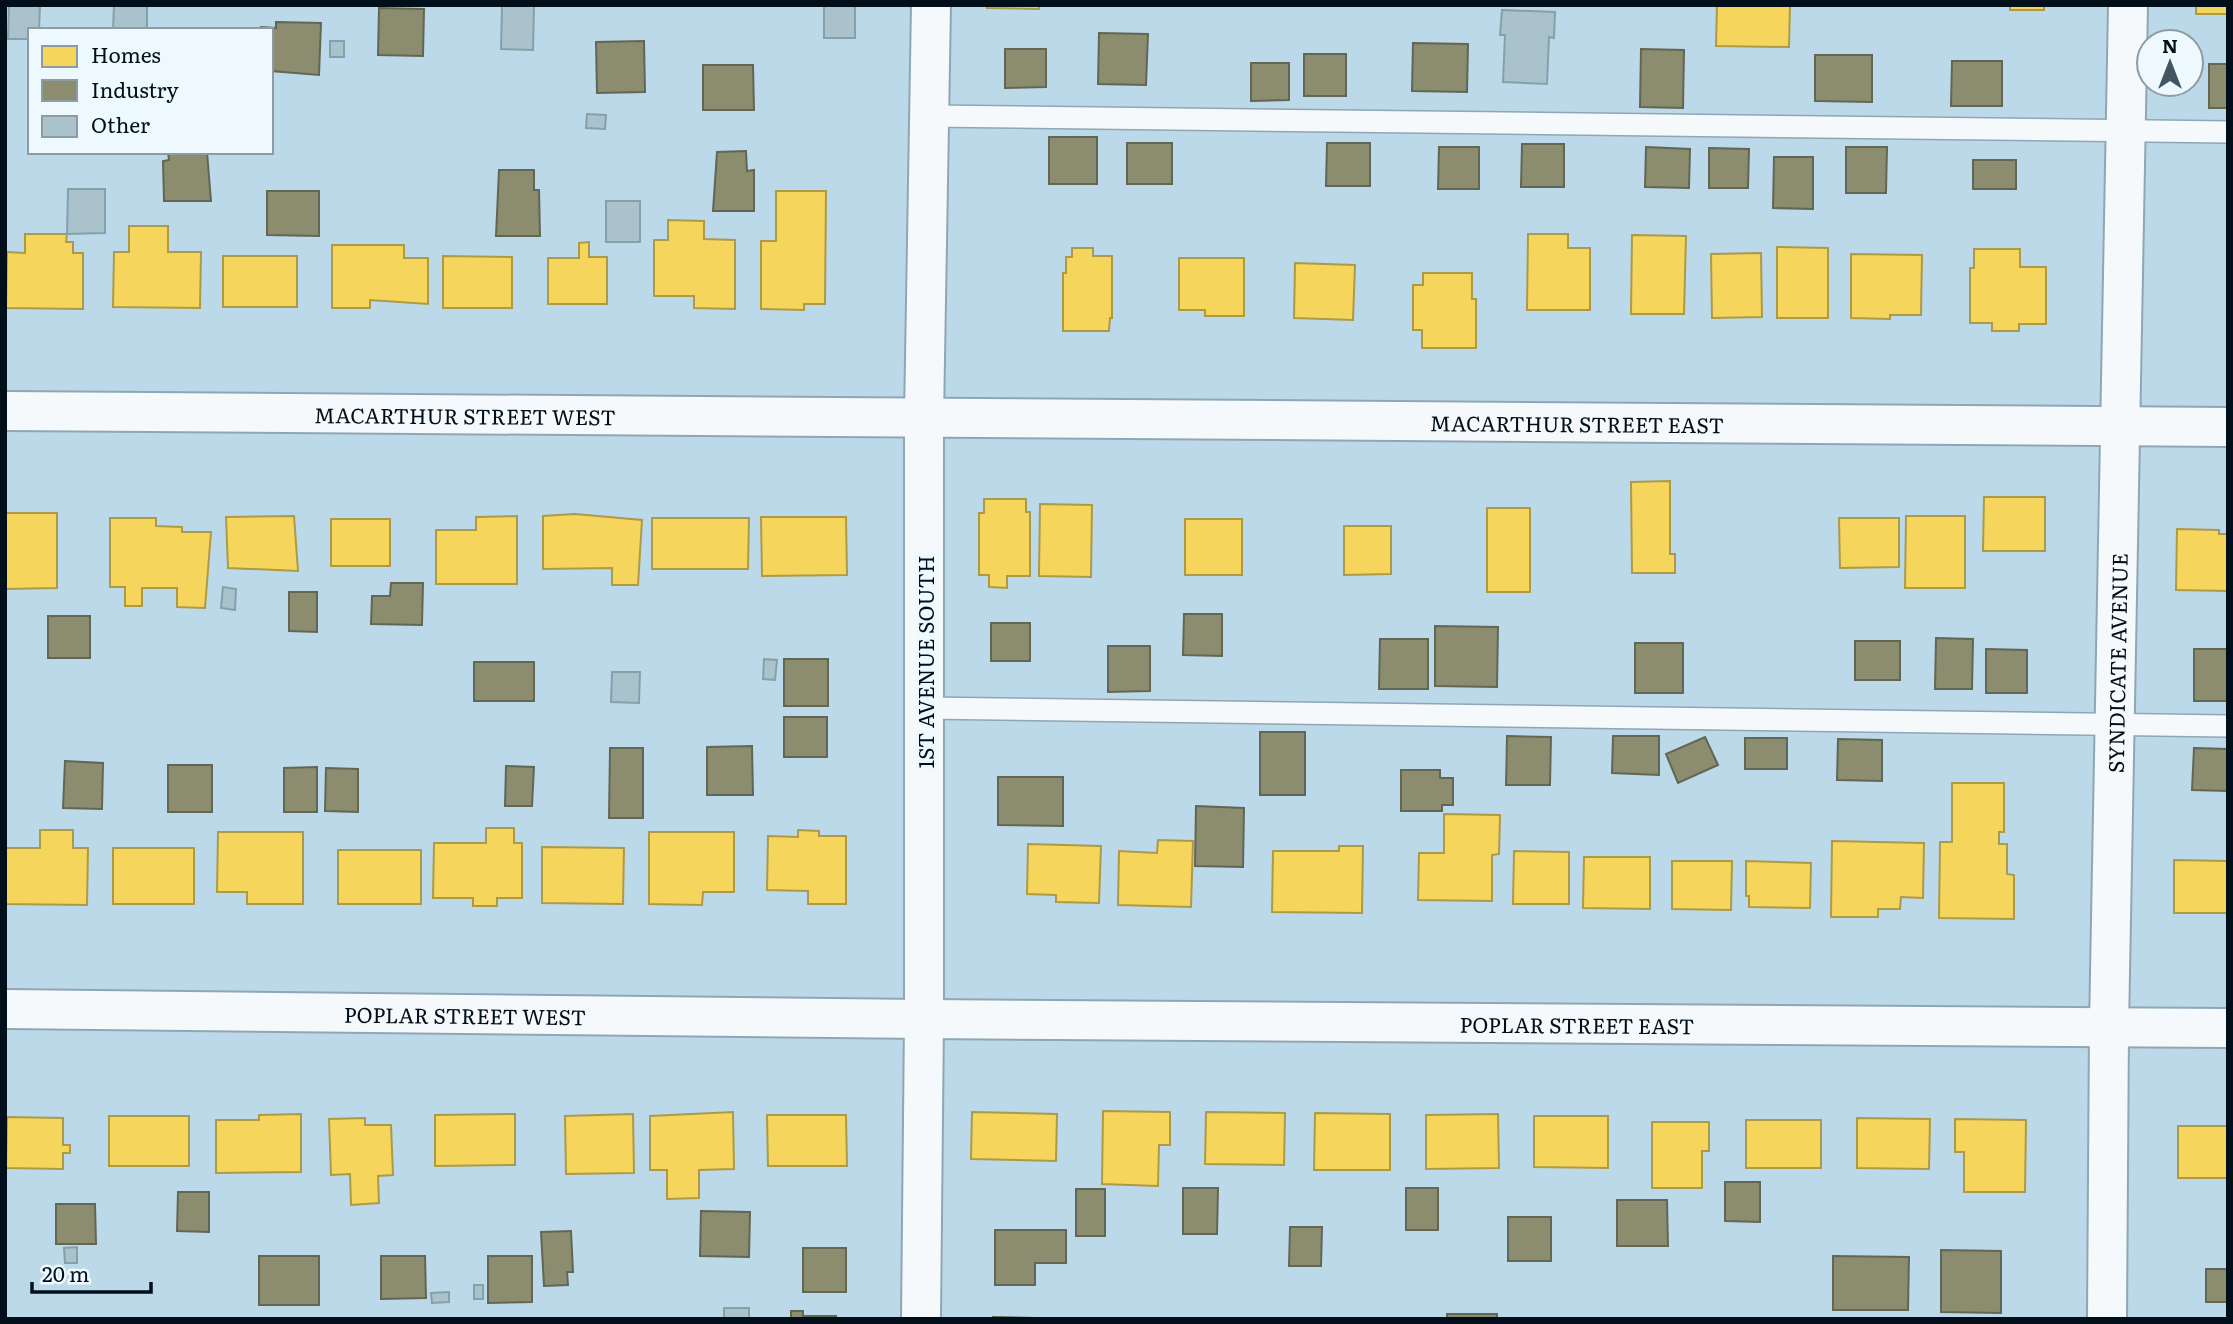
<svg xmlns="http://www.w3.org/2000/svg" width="2233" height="1324" font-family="Literata,serif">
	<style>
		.homes { fill: #f6d55c; stroke: #ac9a48; stroke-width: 2 }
		.industry { fill: #8c8c6e; stroke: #626654; stroke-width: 2 }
		.building { fill: #a9c2cc; stroke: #86a0aa; stroke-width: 2 }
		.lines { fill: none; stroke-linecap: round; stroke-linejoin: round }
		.lane-casing { stroke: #8fa6b3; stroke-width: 24 }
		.street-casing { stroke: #8fa6b3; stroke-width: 42 }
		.lane { stroke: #f5f9fc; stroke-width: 21 }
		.street { stroke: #f5f9fc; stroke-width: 38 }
		.labels { text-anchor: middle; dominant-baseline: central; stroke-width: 7; stroke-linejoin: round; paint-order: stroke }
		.street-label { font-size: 21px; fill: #000f19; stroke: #eef8ff }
	</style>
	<rect width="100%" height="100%" fill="#bcd9e9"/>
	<!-- homes -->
	<path class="homes" d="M 987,5 L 1039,5 L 1039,9 L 987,8 Z
		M 1717,5 L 1790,5 L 1789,47 L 1716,46 Z
		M 2010,5 L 2044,5 L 2044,10 L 2010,10 Z
		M 2196,5 L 2228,5 L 2228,14 L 2196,14 Z
		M 776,191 L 826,191 L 825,304 L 804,304 L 804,310 L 761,309 L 761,241 L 776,241 Z
		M 668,220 L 704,221 L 704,239 L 735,240 L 735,309 L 694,308 L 694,296 L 654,296 L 654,240 L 668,240 Z
		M 129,226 L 168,226 L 168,252 L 201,252 L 200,308 L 113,307 L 114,252 L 129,252 Z
		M 25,234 L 67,234 L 66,242 L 73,242 L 73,253 L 83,253 L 83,309 L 6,308 L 7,252 L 25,253 Z
		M 1528,234 L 1568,234 L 1568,248 L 1590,248 L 1590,310 L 1527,310 Z
		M 1632,235 L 1686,236 L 1684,314 L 1631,314 Z
		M 589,242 L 589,257 L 607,257 L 607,304 L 548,304 L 548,258 L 579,258 L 579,243 Z
		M 332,245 L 404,245 L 404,258 L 428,258 L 428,304 L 370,300 L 370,308 L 332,308 Z
		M 1777,247 L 1828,248 L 1828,318 L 1777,318 Z
		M 1072,248 L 1093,248 L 1093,256 L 1112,256 L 1112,318 L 1110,318 L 1109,331 L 1063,331 L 1063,273 L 1066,273 L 1066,257 L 1072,257 Z
		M 1974,249 L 2020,249 L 2020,267 L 2046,267 L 2046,324 L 2019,324 L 2019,331 L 1992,331 L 1992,323 L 1970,323 L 1970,268 L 1974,268 Z
		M 1761,253 L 1762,317 L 1712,318 L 1711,254 Z
		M 1851,254 L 1922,255 L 1921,315 L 1890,315 L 1890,319 L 1851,318 Z
		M 223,256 L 297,256 L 297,307 L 223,307 Z
		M 443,256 L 512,257 L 512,308 L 443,308 Z
		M 1179,258 L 1244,258 L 1244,316 L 1205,316 L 1205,310 L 1179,310 Z
		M 1295,263 L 1355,265 L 1353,320 L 1294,318 Z
		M 1423,273 L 1472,273 L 1472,299 L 1476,299 L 1476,348 L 1422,348 L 1422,330 L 1413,330 L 1413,285 L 1423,285 Z
		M 1670,481 L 1670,554 L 1675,554 L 1675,573 L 1632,573 L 1631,482 Z
		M 1984,497 L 2045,497 L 2045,551 L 1983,551 Z
		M 984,499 L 1026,499 L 1026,512 L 1030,512 L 1030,576 L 1007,576 L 1007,588 L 989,587 L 989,575 L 979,575 L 979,513 L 984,513 Z
		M 1040,504 L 1092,505 L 1091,577 L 1039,576 Z
		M 1487,508 L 1530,508 L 1530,592 L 1487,592 Z
		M 5,513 L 57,513 L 57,588 L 5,589 Z
		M 575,514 L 642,520 L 638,585 L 612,585 L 612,568 L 543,569 L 543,516 Z
		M 294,516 L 298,571 L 228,568 L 226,517 Z
		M 517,516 L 517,584 L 436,584 L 436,530 L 476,530 L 476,517 Z
		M 1906,516 L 1965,516 L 1965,588 L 1905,588 Z
		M 761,517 L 846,517 L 847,575 L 762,576 Z
		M 110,518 L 156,518 L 156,526 L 182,527 L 182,532 L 211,532 L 205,608 L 177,607 L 177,588 L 142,588 L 142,606 L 125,606 L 125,587 L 110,587 Z
		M 652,518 L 749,518 L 748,569 L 652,569 Z
		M 1839,518 L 1899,518 L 1899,567 L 1840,568 Z
		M 331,519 L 390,519 L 390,566 L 331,566 Z
		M 1185,519 L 1242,519 L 1242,575 L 1185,575 Z
		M 1344,526 L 1391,526 L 1391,574 L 1344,575 Z
		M 2177,529 L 2219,530 L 2219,534 L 2228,534 L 2228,591 L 2176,590 Z
		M 1952,783 L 2004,783 L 2004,832 L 1999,832 L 1999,844 L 2007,844 L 2007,874 L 2014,875 L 2014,919 L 1939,918 L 1940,842 L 1952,842 Z
		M 1444,814 L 1500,815 L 1499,854 L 1492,855 L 1492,901 L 1418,900 L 1419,853 L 1444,853 Z
		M 486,828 L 514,828 L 514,843 L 522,843 L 522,898 L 497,898 L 497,906 L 473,906 L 473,898 L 433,898 L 434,843 L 486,843 Z
		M 40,830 L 73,830 L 73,848 L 88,848 L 87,905 L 5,904 L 5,848 L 40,848 Z
		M 798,830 L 819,831 L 819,836 L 846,836 L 846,904 L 808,904 L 808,891 L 767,890 L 768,836 L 798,837 Z
		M 218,832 L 303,832 L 303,904 L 247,904 L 247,892 L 217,892 Z
		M 649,832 L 734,832 L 734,892 L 703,892 L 702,905 L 649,904 Z
		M 1158,840 L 1193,841 L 1191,907 L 1118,905 L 1119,851 L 1157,853 Z
		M 1832,841 L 1924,843 L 1923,898 L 1901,897 L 1900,909 L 1878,909 L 1878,917 L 1831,917 Z
		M 1028,844 L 1101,846 L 1099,903 L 1056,902 L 1056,895 L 1027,894 Z
		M 1339,846 L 1363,846 L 1362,913 L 1272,912 L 1273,851 L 1339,851 Z
		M 542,847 L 624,848 L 623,904 L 542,903 Z
		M 113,848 L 194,848 L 194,904 L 113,904 Z
		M 338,850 L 421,850 L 421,904 L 338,904 Z
		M 1514,851 L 1569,852 L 1569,904 L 1513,904 Z
		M 1584,857 L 1650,857 L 1650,909 L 1583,908 Z
		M 2174,860 L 2228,861 L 2228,913 L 2174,913 Z
		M 1672,861 L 1732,861 L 1731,910 L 1672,909 Z
		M 1746,861 L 1811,863 L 1810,908 L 1749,907 L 1749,896 L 1746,896 Z
		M 1103,1111 L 1170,1112 L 1170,1145 L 1159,1145 L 1158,1186 L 1102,1184 Z
		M 733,1112 L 734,1169 L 699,1170 L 699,1198 L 667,1199 L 667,1170 L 650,1170 L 650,1116 Z
		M 972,1112 L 1057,1114 L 1056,1161 L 971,1159 Z
		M 1206,1112 L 1285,1113 L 1284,1165 L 1205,1164 Z
		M 1315,1113 L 1390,1114 L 1390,1170 L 1314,1170 Z
		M 301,1114 L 301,1172 L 216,1173 L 216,1120 L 259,1120 L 259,1115 Z
		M 515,1114 L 515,1165 L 435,1166 L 435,1115 Z
		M 633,1114 L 634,1173 L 566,1174 L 565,1116 Z
		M 1498,1114 L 1499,1168 L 1426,1169 L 1426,1115 Z
		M 767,1115 L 846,1115 L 847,1166 L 768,1166 Z
		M 109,1116 L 189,1116 L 189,1166 L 109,1166 Z
		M 1534,1116 L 1608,1116 L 1608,1168 L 1534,1167 Z
		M 7,1117 L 63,1118 L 63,1145 L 70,1145 L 70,1153 L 63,1153 L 63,1169 L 6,1168 Z
		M 365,1118 L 365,1125 L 391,1125 L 393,1175 L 378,1176 L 379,1203 L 351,1205 L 350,1174 L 331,1175 L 329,1119 Z
		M 1857,1118 L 1930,1119 L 1929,1169 L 1857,1168 Z
		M 1955,1119 L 2026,1120 L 2025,1192 L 1964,1192 L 1964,1152 L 1955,1152 Z
		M 1746,1120 L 1821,1120 L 1821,1168 L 1746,1168 Z
		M 1652,1122 L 1709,1122 L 1709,1151 L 1702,1151 L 1702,1188 L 1652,1188 Z
		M 2178,1126 L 2228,1126 L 2228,1178 L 2178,1178 Z"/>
	<!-- industry -->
	<path class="industry" d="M 379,8 L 424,9 L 423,56 L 378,55 Z
		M 276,22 L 321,23 L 319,75 L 271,71 L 271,30 L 261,30 L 261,27 L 276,28 Z
		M 1099,33 L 1148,34 L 1146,85 L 1098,84 Z
		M 644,41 L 645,92 L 597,93 L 596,42 Z
		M 1413,43 L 1468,44 L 1467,92 L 1412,91 Z
		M 1005,49 L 1046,49 L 1046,87 L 1005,88 Z
		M 1641,49 L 1684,50 L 1683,108 L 1640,107 Z
		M 1304,54 L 1346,54 L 1346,96 L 1304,96 Z
		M 1815,55 L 1872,55 L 1872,102 L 1815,101 Z
		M 1952,61 L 2002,61 L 2002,106 L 1951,106 Z
		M 1251,63 L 1289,63 L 1289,100 L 1251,101 Z
		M 2209,64 L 2228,64 L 2228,108 L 2209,108 Z
		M 703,65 L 753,65 L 754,110 L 703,110 Z
		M 1049,137 L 1097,137 L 1097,184 L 1049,184 Z
		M 1127,143 L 1172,143 L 1172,184 L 1127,184 Z
		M 1327,143 L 1370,143 L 1370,186 L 1326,186 Z
		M 1522,144 L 1564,144 L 1564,187 L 1521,187 Z
		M 1439,147 L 1479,147 L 1479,189 L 1438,189 Z
		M 1646,147 L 1690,149 L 1689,188 L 1645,187 Z
		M 1846,147 L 1887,147 L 1886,193 L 1846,193 Z
		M 1709,148 L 1749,149 L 1748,188 L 1709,188 Z
		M 746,151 L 747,171 L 754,170 L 754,211 L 713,211 L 717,152 Z
		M 168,152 L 207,152 L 211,201 L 164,201 L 163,161 L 169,160 Z
		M 1774,157 L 1813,157 L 1813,209 L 1773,208 Z
		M 1973,160 L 2016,160 L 2016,189 L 1973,189 Z
		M 499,170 L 534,170 L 534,190 L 539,190 L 540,236 L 496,236 Z
		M 267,191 L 319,191 L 319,236 L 267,235 Z
		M 391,583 L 423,583 L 422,625 L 371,624 L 372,596 L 390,596 Z
		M 289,592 L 317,592 L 317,632 L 289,631 Z
		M 1184,614 L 1222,614 L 1222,656 L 1183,655 Z
		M 48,616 L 90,616 L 90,658 L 48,658 Z
		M 991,623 L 1030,623 L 1030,661 L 991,661 Z
		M 1435,626 L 1498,627 L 1497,687 L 1435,686 Z
		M 1936,638 L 1973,639 L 1972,689 L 1935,689 Z
		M 1380,639 L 1428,639 L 1428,689 L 1379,689 Z
		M 1855,641 L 1900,641 L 1900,680 L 1855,680 Z
		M 1635,643 L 1683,643 L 1683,693 L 1635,693 Z
		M 1108,646 L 1150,646 L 1150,691 L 1108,692 Z
		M 1986,649 L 2027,650 L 2027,693 L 1986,693 Z
		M 2194,649 L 2228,649 L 2228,701 L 2194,701 Z
		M 784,659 L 828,659 L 828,706 L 784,706 Z
		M 474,662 L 534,662 L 534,701 L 474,701 Z
		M 784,717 L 827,717 L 827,757 L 784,757 Z
		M 1260,732 L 1305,732 L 1305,795 L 1260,795 Z
		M 1507,736 L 1551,737 L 1550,785 L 1506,785 Z
		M 1613,736 L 1659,736 L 1659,775 L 1612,773 Z
		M 1705,737 L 1718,765 L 1678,783 L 1666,754 Z
		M 1745,738 L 1787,738 L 1787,769 L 1745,769 Z
		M 1838,739 L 1882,740 L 1882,781 L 1837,780 Z
		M 752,746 L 753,795 L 707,795 L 707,747 Z
		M 610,748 L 643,748 L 643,818 L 609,818 Z
		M 2194,748 L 2228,749 L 2228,791 L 2192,790 Z
		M 65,761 L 103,763 L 102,809 L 63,808 Z
		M 168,765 L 212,765 L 212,812 L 168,812 Z
		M 506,766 L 534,767 L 532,806 L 505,806 Z
		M 317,767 L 317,812 L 284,812 L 284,768 Z
		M 326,768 L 358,769 L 358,812 L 325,811 Z
		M 1401,770 L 1440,770 L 1440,778 L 1453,778 L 1453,805 L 1442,805 L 1442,811 L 1401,811 Z
		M 998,777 L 1063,777 L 1063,826 L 998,825 Z
		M 1196,806 L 1244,808 L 1243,867 L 1195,866 Z
		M 1725,1182 L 1760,1182 L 1760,1222 L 1725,1221 Z
		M 1183,1188 L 1218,1188 L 1217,1234 L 1183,1234 Z
		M 1406,1188 L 1438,1188 L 1438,1230 L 1406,1230 Z
		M 1076,1189 L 1105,1189 L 1105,1236 L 1076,1236 Z
		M 178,1192 L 209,1192 L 209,1232 L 177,1231 Z
		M 1617,1200 L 1667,1200 L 1668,1246 L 1617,1246 Z
		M 56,1204 L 95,1204 L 96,1244 L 56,1244 Z
		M 701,1211 L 750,1212 L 749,1257 L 700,1256 Z
		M 1508,1217 L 1551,1217 L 1551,1261 L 1508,1261 Z
		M 1290,1227 L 1322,1227 L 1321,1266 L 1289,1266 Z
		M 995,1230 L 1066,1230 L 1066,1263 L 1035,1263 L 1035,1285 L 995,1285 Z
		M 571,1231 L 573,1272 L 567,1272 L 568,1285 L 544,1286 L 541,1232 Z
		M 803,1248 L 846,1248 L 846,1292 L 803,1292 Z
		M 1941,1250 L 2001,1251 L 2001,1313 L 1941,1312 Z
		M 259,1256 L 319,1256 L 319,1305 L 259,1305 Z
		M 381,1256 L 425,1256 L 426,1298 L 381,1299 Z
		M 488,1256 L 532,1256 L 532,1302 L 488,1303 Z
		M 1833,1256 L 1909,1257 L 1908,1310 L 1833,1310 Z
		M 2206,1269 L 2228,1269 L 2228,1302 L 2206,1302 Z
		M 791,1311 L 803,1311 L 803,1316 L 836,1316 L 836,1319 L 791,1319 Z
		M 1447,1314 L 1497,1314 L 1497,1319 L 1447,1319 Z
		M 993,1317 L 1035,1318 L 1035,1319 L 993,1319 Z"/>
	<!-- building -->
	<path class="building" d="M 9,5 L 40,5 L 39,30 L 30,30 L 30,39 L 8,39 Z
		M 114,5 L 147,5 L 147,30 L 113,30 Z
		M 824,5 L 855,5 L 855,38 L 824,38 Z
		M 502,6 L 534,6 L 533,50 L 501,49 Z
		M 1502,10 L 1555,12 L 1554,38 L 1549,37 L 1547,84 L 1503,82 L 1505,35 L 1500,35 Z
		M 330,41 L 344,41 L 344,57 L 330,57 Z
		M 587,114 L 606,115 L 605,129 L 586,128 Z
		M 68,189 L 105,189 L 105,233 L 67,234 Z
		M 606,201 L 640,201 L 640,242 L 606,242 Z
		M 223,587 L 236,589 L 235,610 L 221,608 Z
		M 764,659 L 777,660 L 775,680 L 763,679 Z
		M 612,672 L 640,672 L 639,703 L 611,702 Z
		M 77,1247 L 77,1263 L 65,1263 L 64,1248 Z
		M 474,1285 L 483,1285 L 483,1299 L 474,1299 Z
		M 449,1292 L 449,1302 L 432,1303 L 431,1293 Z
		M 724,1308 L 749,1308 L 749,1319 L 724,1319 Z"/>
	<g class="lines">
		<!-- lane casing -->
		<g class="lane-casing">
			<path id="lane" d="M 929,116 L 2228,132
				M 924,708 L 2228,726"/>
		</g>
		<!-- street casing -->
		<g class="street-casing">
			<g id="street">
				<path id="s1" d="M 5,411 L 2228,427"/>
				<path id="s2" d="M 5,1009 L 924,1019 L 2228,1028"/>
				<path d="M 921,1319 L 924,1019 L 924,418 L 931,5"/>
				<path id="s3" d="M 2107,1319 L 2109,1027 L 2128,5"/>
			</g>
		</g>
		<!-- lane -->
		<use href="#lane" class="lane"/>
		<!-- street -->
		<use href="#street" class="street"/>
	</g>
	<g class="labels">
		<!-- street labels -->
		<g class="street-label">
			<text stroke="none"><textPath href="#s1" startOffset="460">MACARTHUR STREET WEST</textPath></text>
			<text stroke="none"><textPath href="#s1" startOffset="1572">MACARTHUR STREET EAST</textPath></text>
			<text transform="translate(924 662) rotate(-90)">1ST AVENUE SOUTH</text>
			<text stroke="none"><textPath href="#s3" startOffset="656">SYNDICATE AVENUE</textPath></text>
			<text stroke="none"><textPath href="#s2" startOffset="460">POPLAR STREET WEST</textPath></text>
			<text stroke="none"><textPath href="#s2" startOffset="1572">POPLAR STREET EAST</textPath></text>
		</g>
	</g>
	<!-- border -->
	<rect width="2233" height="1324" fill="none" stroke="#000f19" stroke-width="14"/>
	<!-- legend -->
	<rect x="28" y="28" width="245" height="126" fill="#eef8ff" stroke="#8f9ba3" stroke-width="2"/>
	<rect x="42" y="46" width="35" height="21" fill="#f6d55c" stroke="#8f9ba3" stroke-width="2"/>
	<text x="91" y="63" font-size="21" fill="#000f19">Homes</text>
	<rect x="42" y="80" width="35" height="21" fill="#8c8c6e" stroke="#8f9ba3" stroke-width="2"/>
	<text x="91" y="98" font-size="21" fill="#000f19">Industry</text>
	<rect x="42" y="116" width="35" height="21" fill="#a9c2cc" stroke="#8f9ba3" stroke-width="2"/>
	<text x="91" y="133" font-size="21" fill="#000f19">Other</text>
	<!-- north arrow -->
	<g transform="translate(2170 63)"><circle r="33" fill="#eef8ff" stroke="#8f9ba3" stroke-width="2"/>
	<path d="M0-5L12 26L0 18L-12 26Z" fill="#425662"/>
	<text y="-10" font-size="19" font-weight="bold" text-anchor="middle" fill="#000f19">N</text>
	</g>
	<!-- scale -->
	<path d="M32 1282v10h119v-10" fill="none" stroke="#000f19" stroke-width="3.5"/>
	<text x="42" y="1282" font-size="21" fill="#000f19" stroke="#eef8ff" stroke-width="5" paint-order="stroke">20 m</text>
</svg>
